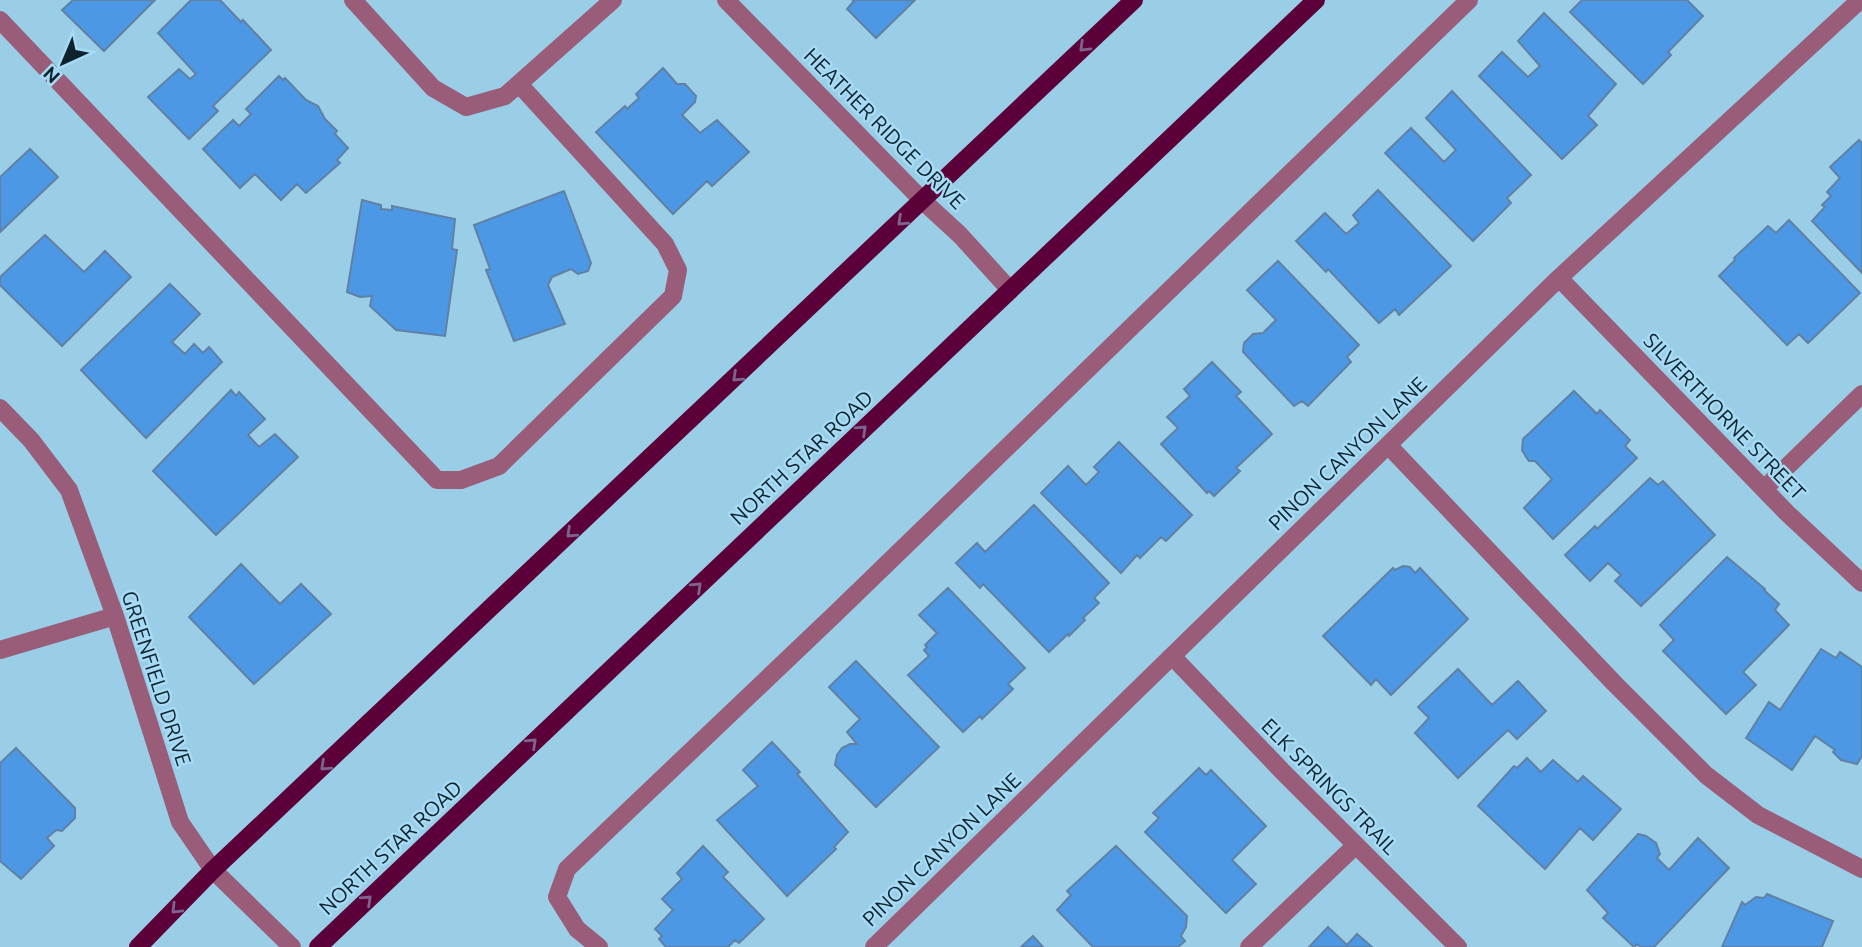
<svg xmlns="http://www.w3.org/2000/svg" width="1862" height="947" font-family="Ubuntu,sans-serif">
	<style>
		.building { fill: #4c98e4; stroke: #6181a4; stroke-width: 2 }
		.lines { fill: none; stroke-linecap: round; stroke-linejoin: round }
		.minor { stroke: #995c79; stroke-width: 18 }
		.major { stroke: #5c003a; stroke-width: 18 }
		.oneway { stroke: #7e638e }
		.labels { text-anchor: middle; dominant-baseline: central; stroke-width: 5; stroke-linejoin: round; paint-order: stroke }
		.street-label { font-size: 21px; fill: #0d222c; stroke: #a7dbf5 }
	</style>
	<rect width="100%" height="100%" fill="#9acee7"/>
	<!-- building -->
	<path class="building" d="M 73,0 L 155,0 L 104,51 L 62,10 Z
		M 191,0 L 220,0 L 241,22 L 243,20 L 271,50 L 213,106 L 218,111 L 189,139 L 148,97 L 179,69 L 190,79 L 196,74 L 158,33 Z
		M 852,0 L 915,0 L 876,38 L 847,9 L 854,1 Z
		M 1582,0 L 1687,0 L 1703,16 L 1668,52 L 1671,55 L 1643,84 L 1570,12 Z
		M 1544,13 L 1616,84 L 1588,116 L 1597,125 L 1562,159 L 1479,76 L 1502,52 L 1528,77 L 1540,66 L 1518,41 Z
		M 663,68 L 677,84 L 685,84 L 696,96 L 695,102 L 682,115 L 700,133 L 717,120 L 749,152 L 712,186 L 707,181 L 673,214 L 596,132 L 625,106 L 627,109 L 639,98 L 636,94 Z
		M 279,76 L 283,80 L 285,78 L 306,100 L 318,106 L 325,119 L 337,131 L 335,134 L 348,148 L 337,160 L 340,163 L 306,193 L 297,184 L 281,200 L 255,174 L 240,188 L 203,149 L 233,120 L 239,126 L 251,114 L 246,109 Z
		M 1452,91 L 1531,175 L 1507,198 L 1511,203 L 1473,241 L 1385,153 L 1411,128 L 1444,162 L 1456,150 L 1426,118 Z
		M 1859,140 L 1862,143 L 1862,273 L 1812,221 L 1825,207 L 1822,205 L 1831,196 L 1827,192 L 1840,178 L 1830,167 Z
		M 30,149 L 58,177 L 0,232 L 0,177 Z
		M 1378,190 L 1451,266 L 1399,315 L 1395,309 L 1379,323 L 1328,269 L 1326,272 L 1296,241 L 1325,213 L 1346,234 L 1359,223 L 1353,215 Z
		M 564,191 L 591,263 L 588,271 L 578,274 L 571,269 L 552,277 L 548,285 L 565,324 L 514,341 L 486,270 L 490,269 L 474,225 Z
		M 362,200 L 381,205 L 381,209 L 392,210 L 392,206 L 455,219 L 452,249 L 457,250 L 445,336 L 396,330 L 370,306 L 372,296 L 360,297 L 347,292 Z
		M 1789,220 L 1860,293 L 1808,343 L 1799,334 L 1787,345 L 1719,276 L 1735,260 L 1734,258 L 1768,226 L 1776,233 Z
		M 45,235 L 84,272 L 105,251 L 131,277 L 62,346 L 0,285 L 0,277 Z
		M 1278,261 L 1359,345 L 1347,357 L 1351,362 L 1308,406 L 1302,401 L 1294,406 L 1243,352 L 1244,343 L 1253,334 L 1263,333 L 1276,320 L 1247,290 Z
		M 170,284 L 200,314 L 172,342 L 185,354 L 194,344 L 203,353 L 209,347 L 222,362 L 146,438 L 81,370 Z
		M 1212,362 L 1241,392 L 1236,396 L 1272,434 L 1236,468 L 1240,471 L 1214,496 L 1209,491 L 1207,493 L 1161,444 L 1178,428 L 1167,417 L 1190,396 L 1184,389 Z
		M 231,390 L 236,396 L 239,392 L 265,419 L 248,435 L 259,447 L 275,434 L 298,457 L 216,535 L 153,471 Z
		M 1574,391 L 1597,414 L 1600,410 L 1630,440 L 1625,446 L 1637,458 L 1553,539 L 1524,508 L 1552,479 L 1535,461 L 1529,461 L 1526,457 L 1522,450 L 1523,439 Z
		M 1119,442 L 1192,515 L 1166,541 L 1161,537 L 1140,558 L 1137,555 L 1121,573 L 1041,493 L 1068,466 L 1086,485 L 1099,472 L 1094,467 Z
		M 1650,478 L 1658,485 L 1663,481 L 1715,535 L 1641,606 L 1615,581 L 1621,575 L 1608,563 L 1590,581 L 1565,555 L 1595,526 L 1597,529 Z
		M 1034,505 L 1109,583 L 1094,598 L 1099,603 L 1083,618 L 1085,620 L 1069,636 L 1068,634 L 1049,652 L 983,584 L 980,588 L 956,563 L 977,543 L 985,552 Z
		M 1727,557 L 1765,589 L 1764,590 L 1779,604 L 1775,610 L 1789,625 L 1743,672 L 1756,685 L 1726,714 L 1663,651 L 1674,640 L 1660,625 Z
		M 241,564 L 280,604 L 301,584 L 331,614 L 254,684 L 189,617 Z
		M 1403,566 L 1410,567 L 1415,573 L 1420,568 L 1468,619 L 1391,695 L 1376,679 L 1371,685 L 1323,636 L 1393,568 L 1395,570 Z
		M 948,588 L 1025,668 L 1008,684 L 1013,689 L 982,719 L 980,716 L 963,732 L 908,675 L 929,656 L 924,650 L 927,647 L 925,645 L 937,633 L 919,615 Z
		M 1821,649 L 1836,658 L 1840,652 L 1862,667 L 1862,756 L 1857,764 L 1841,760 L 1833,752 L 1835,750 L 1815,736 L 1792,770 L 1746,738 L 1769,702 L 1780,710 Z
		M 856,661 L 939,747 L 876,807 L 835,765 L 837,755 L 842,748 L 850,744 L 857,744 L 847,732 L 860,719 L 829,687 Z
		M 1458,669 L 1492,705 L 1518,681 L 1546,711 L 1517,739 L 1508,730 L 1458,778 L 1415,733 L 1429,718 L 1418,707 Z
		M 772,742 L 800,772 L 797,774 L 848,832 L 834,847 L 836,849 L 787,896 L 717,820 L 758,786 L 743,770 Z
		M 16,748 L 75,808 L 75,818 L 62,831 L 56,830 L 47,838 L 54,846 L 21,879 L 0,861 L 0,763 Z
		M 1527,758 L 1541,772 L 1553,760 L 1578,782 L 1583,776 L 1621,809 L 1593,840 L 1580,828 L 1545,869 L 1478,806 L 1514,766 L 1517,768 Z
		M 1199,768 L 1206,775 L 1211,770 L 1266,826 L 1232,860 L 1256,884 L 1226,913 L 1145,832 L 1159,818 L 1153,813 Z
		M 1638,834 L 1646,836 L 1656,843 L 1660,854 L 1657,858 L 1669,870 L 1698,838 L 1729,868 L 1654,947 L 1641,947 L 1637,944 L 1634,947 L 1603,918 L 1608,913 L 1587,890 Z
		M 703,846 L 728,872 L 723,877 L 764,919 L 739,943 L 735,940 L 728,947 L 666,947 L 659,939 L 662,936 L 655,929 L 673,910 L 662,899 L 682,879 L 677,873 Z
		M 1116,846 L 1187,916 L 1186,927 L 1181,936 L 1185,941 L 1178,947 L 1093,947 L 1057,910 L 1071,895 L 1067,891 Z
		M 1767,894 L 1833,921 L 1822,947 L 1722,947 L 1742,902 L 1745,905 L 1756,897 L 1764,898 Z
		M 1328,927 L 1347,945 L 1357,934 L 1372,947 L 1309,947 Z
		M 1033,936 L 1043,947 L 1021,947 Z"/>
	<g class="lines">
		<!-- minor -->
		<path class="minor" d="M 353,0 L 433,88 L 466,107 L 505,96 L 613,0
			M 726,0 L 923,201 L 960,235 L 1010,290
			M 0,20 L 437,480 L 461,480 L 499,466 L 673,296 L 678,270 L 665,244 L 519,84
			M 1559,278 L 1787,513 L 1862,583
			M 0,408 L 31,440 L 69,490 L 115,616 L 180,822 L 213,870 L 292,947
			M 1388,445 L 1614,683 L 1706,775 L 1758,815 L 1862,869
			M 1764,489 L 1862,394
			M 0,650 L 115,616
			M 1172,656 L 1284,773 L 1458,947
			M 599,947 L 577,929 L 557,897 L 567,869 L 835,614 L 1469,0
			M 874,947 L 1559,278 L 1860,0
			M 1249,947 L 1356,845"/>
		<!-- major -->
		<path class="major" d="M 138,947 L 213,870 L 1134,0
			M 318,947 L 1316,0"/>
	</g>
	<!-- one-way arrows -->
	<defs><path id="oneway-chevron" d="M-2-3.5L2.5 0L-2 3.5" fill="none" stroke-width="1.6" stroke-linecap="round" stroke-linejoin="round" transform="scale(1.75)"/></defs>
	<g class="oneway">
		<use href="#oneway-chevron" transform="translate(1084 47) rotate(136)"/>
		<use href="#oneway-chevron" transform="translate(902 221) rotate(137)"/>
		<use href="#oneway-chevron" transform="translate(737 377) rotate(137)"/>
		<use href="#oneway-chevron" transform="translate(862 430) rotate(-43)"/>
		<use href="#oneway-chevron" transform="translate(571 533) rotate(137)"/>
		<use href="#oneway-chevron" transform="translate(697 587) rotate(-43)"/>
		<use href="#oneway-chevron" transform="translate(532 743) rotate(-43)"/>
		<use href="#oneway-chevron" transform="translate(325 766) rotate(137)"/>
		<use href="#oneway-chevron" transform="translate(367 900) rotate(-43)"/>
		<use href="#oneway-chevron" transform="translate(176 909) rotate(135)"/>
	</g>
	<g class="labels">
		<!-- street labels -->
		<g class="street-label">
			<text transform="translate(885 128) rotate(45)">HEATHER RIDGE DRIVE</text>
			<text transform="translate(1725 416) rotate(46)">SILVERTHORNE STREET</text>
			<text transform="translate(1347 453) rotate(-44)">PINON CANYON LANE</text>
			<text transform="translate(801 457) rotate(-43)">NORTH STAR ROAD</text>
			<text transform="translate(157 678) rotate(72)">GREENFIELD DRIVE</text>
			<text transform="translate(1330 786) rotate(45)">ELK SPRINGS TRAIL</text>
			<text transform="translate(390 847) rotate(-43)">NORTH STAR ROAD</text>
			<text transform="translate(941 849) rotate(-44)">PINON CANYON LANE</text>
		</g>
	</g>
	<!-- north arrow -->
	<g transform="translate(63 63) rotate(224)" stroke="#a7dbf5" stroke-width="5" paint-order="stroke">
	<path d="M0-5L12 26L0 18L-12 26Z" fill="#0d222c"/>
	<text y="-10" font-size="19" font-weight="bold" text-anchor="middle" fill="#0d222c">N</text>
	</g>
</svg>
